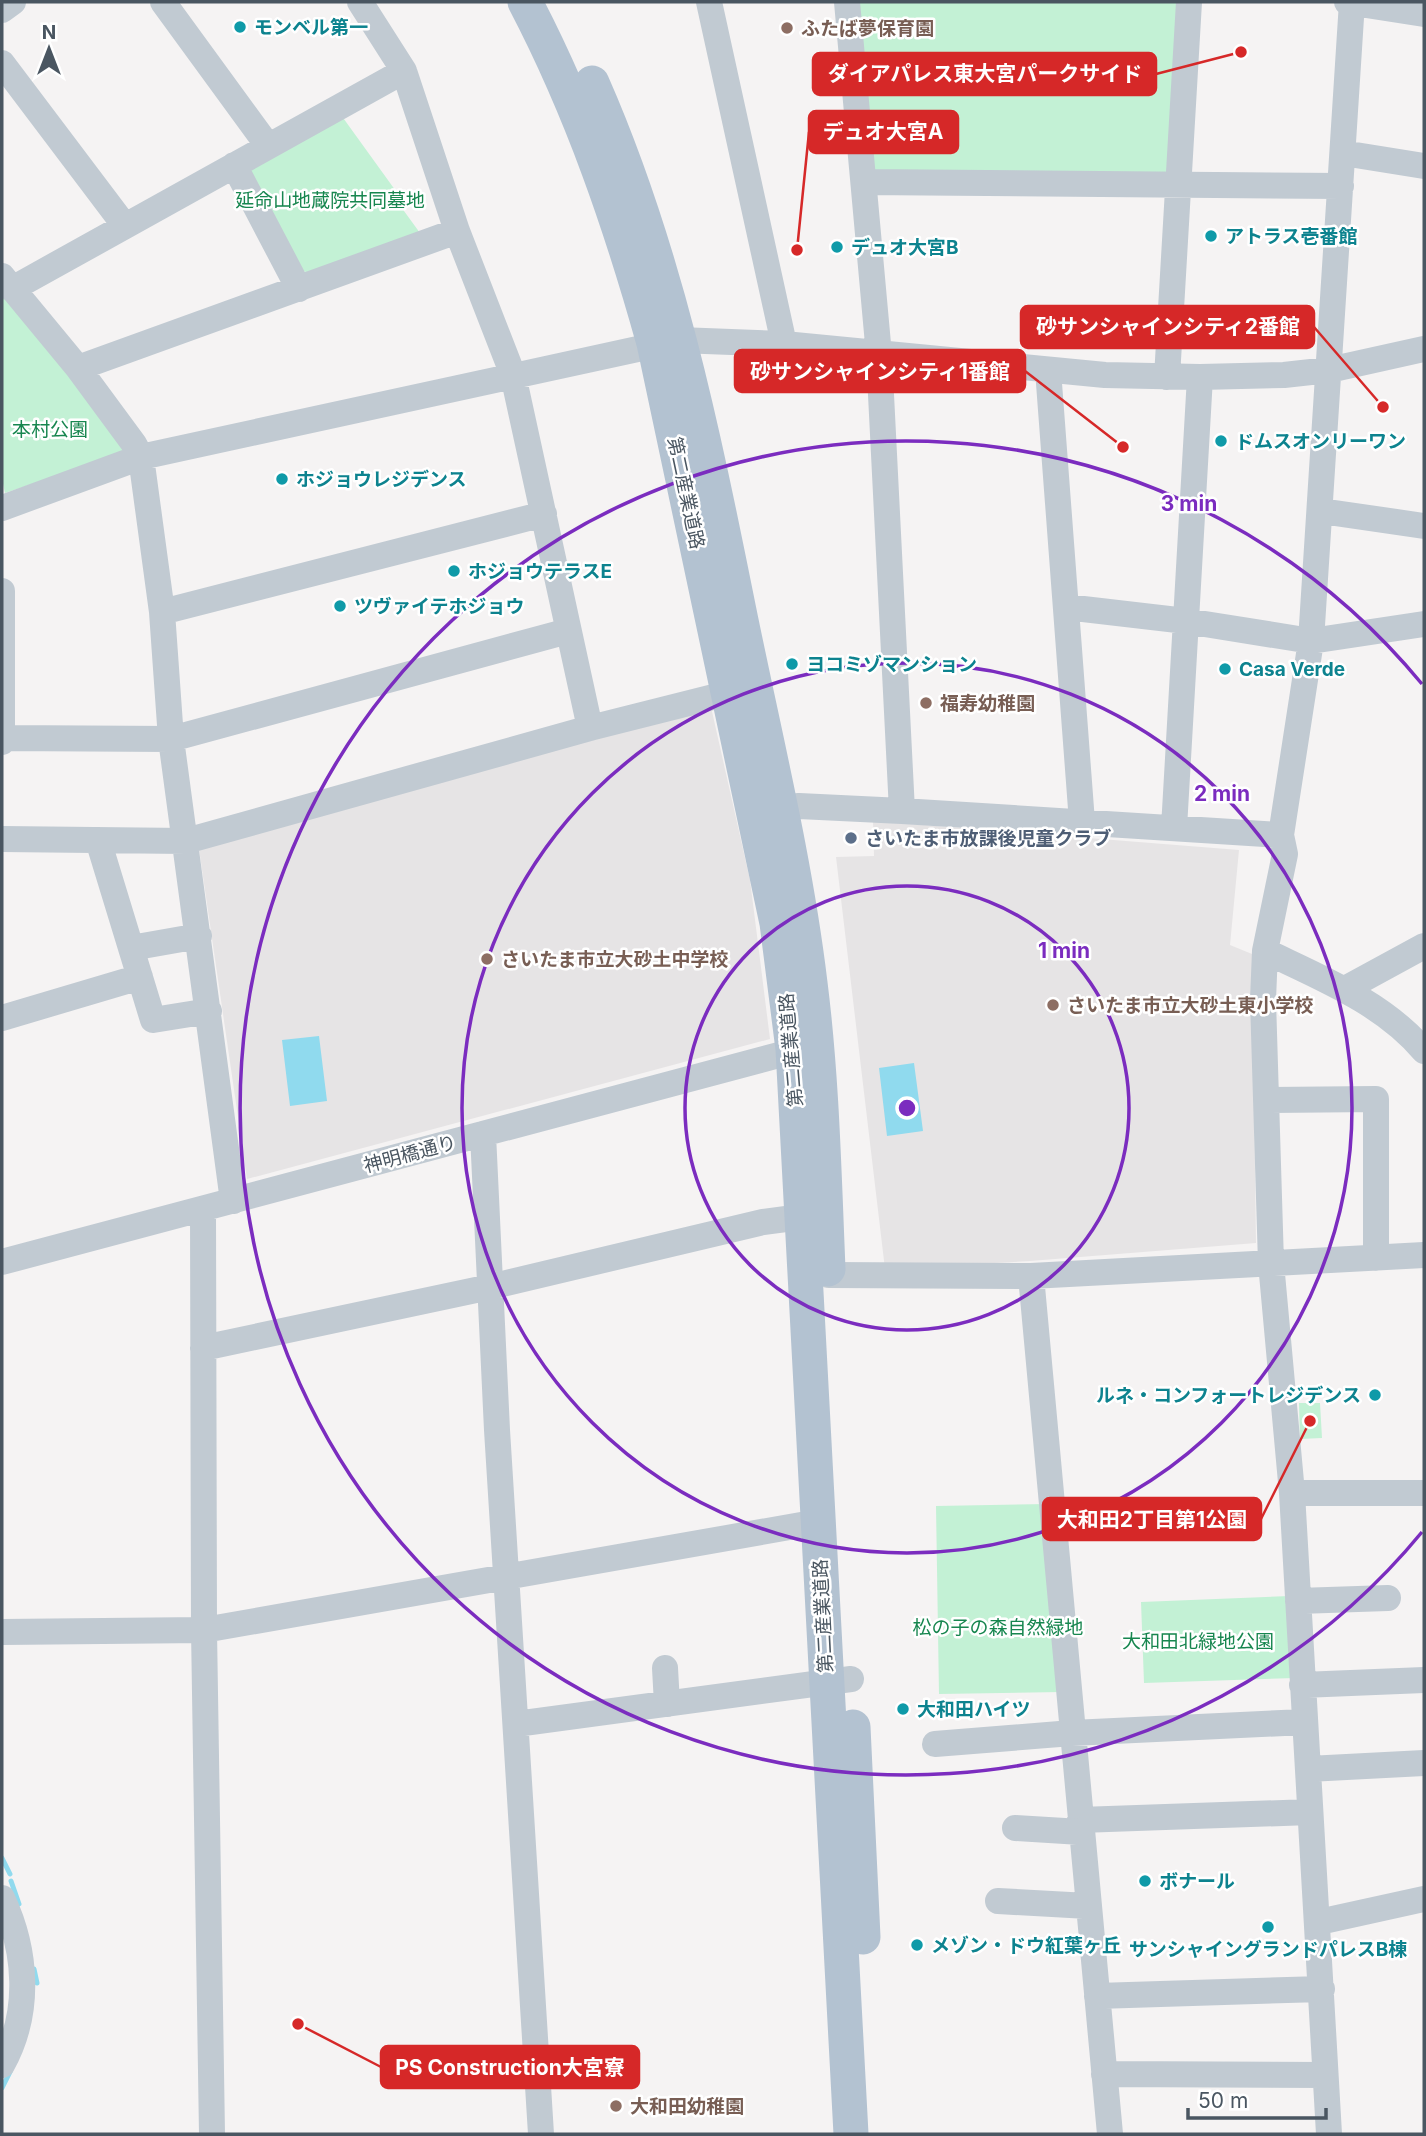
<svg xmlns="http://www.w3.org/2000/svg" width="1426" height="2136" font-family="Inter,'Noto Sans JP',sans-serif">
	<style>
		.education { fill: #e6e4e5 }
		.green { fill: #c3f1d5 }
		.water { fill: #90daee }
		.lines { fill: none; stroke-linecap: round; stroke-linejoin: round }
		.stream { stroke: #90daee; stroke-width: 5 }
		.minor { stroke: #c1cad2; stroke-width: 26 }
		.major { stroke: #b3c2d1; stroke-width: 35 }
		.ring { fill: none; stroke: #7b2cbf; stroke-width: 3.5 }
		.culture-dot { fill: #0f9aa8; stroke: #fff; stroke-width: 2.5 }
		.education-dot { fill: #8d6e63; stroke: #fff; stroke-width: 2.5 }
		.service-dot { fill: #5c6f8a; stroke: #fff; stroke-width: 2.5 }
		.labels { text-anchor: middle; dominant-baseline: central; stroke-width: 5; stroke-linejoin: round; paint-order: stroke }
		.culture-label { font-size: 19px; font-weight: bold; fill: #0d838f; stroke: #fff; text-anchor: start }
		.education-label { font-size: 19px; font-weight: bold; fill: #785e54; stroke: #fff; text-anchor: start }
		.park-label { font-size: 19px; fill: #17864f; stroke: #fff }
		.street-label { font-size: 19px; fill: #4a5661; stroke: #fff }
		.service-label { font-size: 19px; font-weight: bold; fill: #4e5e75; stroke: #fff; text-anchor: start }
		.centre { fill: #7b2cbf; stroke: #fff; stroke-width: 3.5 }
		.ring-label { font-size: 21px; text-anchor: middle; font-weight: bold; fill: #7b2cbf; stroke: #fff; stroke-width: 5; stroke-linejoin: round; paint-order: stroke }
		.leader { fill: none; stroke: #d62828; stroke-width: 2.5 }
		.callout-dot { fill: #d62828; stroke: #fff; stroke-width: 2.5 }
		.callout { fill: #d62828; stroke: #d62828; stroke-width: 2.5 }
		.callout-label { font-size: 21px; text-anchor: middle; font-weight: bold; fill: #fff }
	</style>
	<rect width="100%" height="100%" fill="#f5f3f3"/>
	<!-- education -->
	<path class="education" d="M 711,707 L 750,880 L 770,1039 L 247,1179 L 198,842 Z
		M 873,821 L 1239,850 L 1230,945 L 1252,954 L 1256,1243 L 1030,1261 L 885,1269 L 836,857 L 874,856 Z"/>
	<!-- green -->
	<path class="green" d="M 857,2 L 1178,2 L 1168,176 L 870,174 Z
		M 341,115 L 398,194 L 404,211 L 420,233 L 310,273 L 302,271 L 250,172 L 252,163 Z
		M 2,289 L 128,452 L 5,493 L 2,479 Z
		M 1299,1403 L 1320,1403 L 1322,1438 L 1300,1439 Z
		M 1048,1504 L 1062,1692 L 939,1694 L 936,1506 Z
		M 1290,1596 L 1295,1678 L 1144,1683 L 1141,1602 Z"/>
	<!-- water -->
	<path class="water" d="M 319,1036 L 327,1101 L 290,1106 L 282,1040 Z
		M 914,1063 L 923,1131 L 887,1136 L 879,1068 Z"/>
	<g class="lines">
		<!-- stream -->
		<path class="stream" d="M 2,1858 L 10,1874
			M 11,1881 L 19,1904
			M 34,1969 L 37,1983
			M 2,2088 L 10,2072"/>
		<!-- minor -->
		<path class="minor" d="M 163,2 L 268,146
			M 360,2 L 404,71 L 457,231 L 513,375 L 590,728
			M 709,2 L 784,344
			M 847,2 L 879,355 L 902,811
			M 1347,2 L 1424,14
			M 2,10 L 13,2
			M 2,63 L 125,226
			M 1343,153 L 1424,166
			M 234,165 L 299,289
			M 864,182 L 1341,186
			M 2,276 L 78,368 L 134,444 L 141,457 L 162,612 L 171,739 L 233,1201
			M 12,289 L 404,71
			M 78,368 L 457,231
			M 1048,370 L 1082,822
			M 1167,377 L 1189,2
			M 2,508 L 141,457 L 679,340 L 784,344 L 1105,375 L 1200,377 L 1284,375 L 1329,370 L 1424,349
			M 1321,511 L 1424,526
			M 2,591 L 2,742
			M 1066,607 L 1186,621 L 1311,641 L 1424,624
			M 162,612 L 544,514
			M 2,738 L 171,739 L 568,631
			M 779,808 L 799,806 L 902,811 L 1281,835
			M 1174,828 L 1200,377
			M 2,839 L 186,841 L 590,728 L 729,693
			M 98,840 L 153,1020 L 209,1011
			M 131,948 L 199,936
			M 1265,951 C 1321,978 1384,1003 1424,1051
			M 1345,989 L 1424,946
			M 2,1018 L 140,977
			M 1266,1100 L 1376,1099 L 1376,1258
			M 483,1134 L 497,1430 L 541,2134
			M 203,1209 L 204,1630 L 212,2134
			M 2,1262 L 809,1047
			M 829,1275 L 1031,1276 L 1424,1255
			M 1031,1276 L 1110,2134
			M 203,1348 L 490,1287 L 763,1222 L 801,1217
			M 1292,1493 L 1424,1493
			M 1298,1601 L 1388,1598
			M 2,1632 L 204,1630 L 818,1522
			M 665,1668 L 667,1704
			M 1302,1685 L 1424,1680
			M 516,1724 L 851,1679
			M 935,1744 L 1072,1733 L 1304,1722
			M 1308,1769 L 1424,1763
			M 1080,1820 L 1310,1812
			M 1015,1828 L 1081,1832
			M 2,1898 C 27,1951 31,2013 2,2065
			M 998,1901 L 1088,1906
			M 1319,1922 L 1424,1899
			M 1097,1996 L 1322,1989
			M 1104,2074 L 1325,2075
			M 1329,2134 L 1292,1493 L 1271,1263 L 1263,1000 L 1265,951 L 1285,854 L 1281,835 L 1311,641 L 1352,2"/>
		<!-- major -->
		<path class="major" d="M 525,2 C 582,111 621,225 654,343 L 777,923 L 793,1049 L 851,2134
			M 592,83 C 666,251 703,432 739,611 C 764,734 795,858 810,983 C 822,1078 824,1174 828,1269
			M 853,1727 L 863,1937"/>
	</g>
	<!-- distance rings -->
	<g class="ring">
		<circle cx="907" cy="1108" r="222"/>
		<circle cx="907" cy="1108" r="445"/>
		<path d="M1422 1532A667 667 0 1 1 1422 684"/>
	</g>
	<!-- markers -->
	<g class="culture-dot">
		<circle cx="240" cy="27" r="7"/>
		<circle cx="1211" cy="236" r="7"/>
		<circle cx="837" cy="247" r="7"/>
		<circle cx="1221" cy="441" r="7"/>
		<circle cx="282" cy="479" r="7"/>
		<circle cx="454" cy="571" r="7"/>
		<circle cx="340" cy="606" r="7"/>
		<circle cx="792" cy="664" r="7"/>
		<circle cx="1225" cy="669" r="7"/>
		<circle cx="1375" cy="1395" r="7"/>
		<circle cx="903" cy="1709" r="7"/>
		<circle cx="1145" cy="1881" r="7"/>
		<circle cx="1268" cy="1927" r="7"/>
		<circle cx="917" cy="1945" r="7"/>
	</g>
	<g class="education-dot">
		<circle cx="787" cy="28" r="7"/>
		<circle cx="926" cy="703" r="7"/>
		<circle cx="487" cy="959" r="7"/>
		<circle cx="1053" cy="1005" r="7"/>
		<circle cx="616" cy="2106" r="7"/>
	</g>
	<circle class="service-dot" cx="851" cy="838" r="7"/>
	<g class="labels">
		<!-- culture labels -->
		<g class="culture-label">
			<text x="254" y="27">モンベル第一</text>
			<text x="1225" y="236">アトラス壱番館</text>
			<text x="851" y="247">デュオ大宮B</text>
			<text x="1235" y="441">ドムスオンリーワン</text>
			<text x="296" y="479">ホジョウレジデンス</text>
			<text x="468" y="571">ホジョウテラスE</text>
			<text x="354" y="606">ツヴァイテホジョウ</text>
			<text x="806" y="664">ヨコミゾマンション</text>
			<text x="1239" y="669">Casa Verde</text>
			<text x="1361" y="1395" text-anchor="end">ルネ・コンフォートレジデンス</text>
			<text x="917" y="1709">大和田ハイツ</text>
			<text x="1159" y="1881">ボナール</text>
			<text x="931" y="1945">メゾン・ドウ紅葉ヶ丘</text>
			<text x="1268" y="1949" text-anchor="middle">サンシャイングランドパレスB棟</text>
		</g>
		<!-- education labels -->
		<g class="education-label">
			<text x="801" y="28">ふたば夢保育園</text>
			<text x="940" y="703">福寿幼稚園</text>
			<text x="501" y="959">さいたま市立大砂土中学校</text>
			<text x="1067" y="1005">さいたま市立大砂土東小学校</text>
			<text x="630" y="2106">大和田幼稚園</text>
		</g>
		<!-- park labels -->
		<g class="park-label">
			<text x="330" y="200">延命山地蔵院共同墓地</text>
			<text x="50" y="429">本村公園</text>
			<text x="998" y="1627">松の子の森自然緑地</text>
			<text x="1198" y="1641">大和田北緑地公園</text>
		</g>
		<!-- street labels -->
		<g class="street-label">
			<text transform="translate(686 493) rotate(78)">第二産業道路</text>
			<text transform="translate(791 1050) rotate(-95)">第二産業道路</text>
			<text transform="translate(410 1154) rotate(-15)">神明橋通り</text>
			<text transform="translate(823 1616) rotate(-93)">第二産業道路</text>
		</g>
		<!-- service labels -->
		<g class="service-label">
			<text x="865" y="838">さいたま市放課後児童クラブ</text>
		</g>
	</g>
	<circle cx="907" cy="1108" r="10" class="centre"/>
	<g class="ring-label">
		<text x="1189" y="511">3 min</text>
		<text x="1222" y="801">2 min</text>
		<text x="1064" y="958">1 min</text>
	</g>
	<!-- callouts -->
	<path class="leader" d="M1241 52L1156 74M797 250L809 132M1383 407L1314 327M1123 447L1025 371M1310 1421L1261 1519M298 2024L381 2067"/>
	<g class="callout-dot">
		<circle cx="1241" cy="52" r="7"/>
		<circle cx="797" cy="250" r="7"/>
		<circle cx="1383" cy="407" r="7"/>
		<circle cx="1123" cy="447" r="7"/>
		<circle cx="1310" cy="1421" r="7"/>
		<circle cx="298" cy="2024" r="7"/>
	</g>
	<g class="callout">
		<rect x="813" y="53" width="343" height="42" rx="7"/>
		<rect x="809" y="111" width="149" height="42" rx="7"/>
		<rect x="1021" y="306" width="293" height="42" rx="7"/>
		<rect x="735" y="350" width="290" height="42" rx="7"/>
		<rect x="1043" y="1498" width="218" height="42" rx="7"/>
		<rect x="381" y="2046" width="258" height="42" rx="7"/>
	</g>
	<g class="callout-label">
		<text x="985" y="81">ダイアパレス東大宮パークサイド</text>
		<text x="883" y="139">デュオ大宮A</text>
		<text x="1168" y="334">砂サンシャインシティ2番館</text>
		<text x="880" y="379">砂サンシャインシティ1番館</text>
		<text x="1152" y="1527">大和田2丁目第1公園</text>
		<text x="510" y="2075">PS Construction大宮寮</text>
	</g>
	<!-- border -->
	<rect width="1426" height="2136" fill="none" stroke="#4a5661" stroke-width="7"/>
	<!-- north arrow -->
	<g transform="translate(49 49)" stroke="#ffffff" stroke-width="5" paint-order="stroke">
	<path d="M0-5L12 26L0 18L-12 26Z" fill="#4a5661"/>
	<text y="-10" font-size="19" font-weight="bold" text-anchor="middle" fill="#4a5661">N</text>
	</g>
	<!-- scale -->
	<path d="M1188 2108v10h138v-10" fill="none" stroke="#4a5661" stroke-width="3.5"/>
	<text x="1198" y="2108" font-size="21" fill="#4a5661" stroke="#ffffff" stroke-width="5" paint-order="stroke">50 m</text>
</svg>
